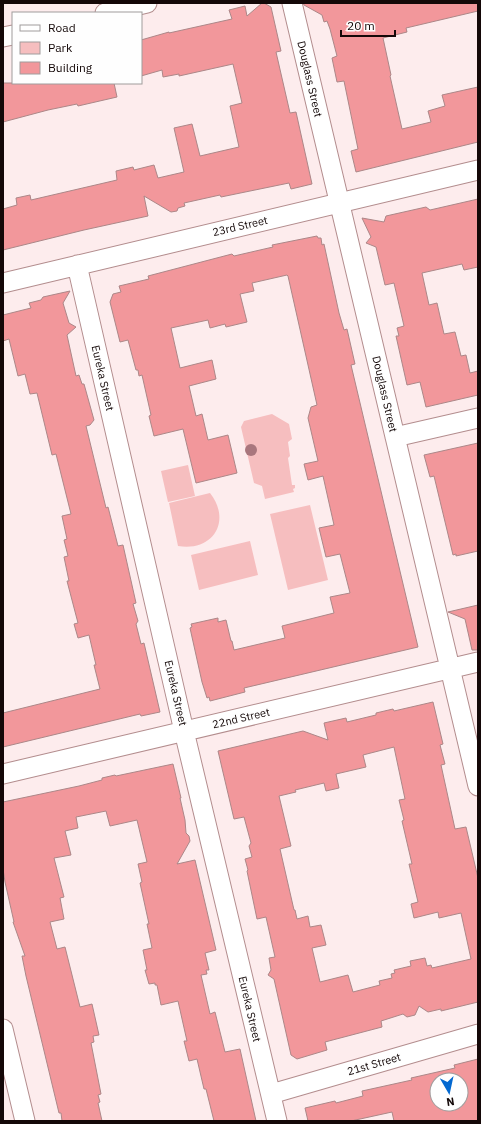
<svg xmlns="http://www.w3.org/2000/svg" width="481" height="1124" font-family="'IBM Plex Sans',sans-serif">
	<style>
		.green { fill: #f6bebf }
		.building { fill: #f2979b; stroke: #ac8788; fill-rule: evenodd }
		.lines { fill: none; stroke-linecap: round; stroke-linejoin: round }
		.minor-casing { stroke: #b38d8e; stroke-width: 21 }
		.minor { stroke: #fff; stroke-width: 19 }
		.tree { fill: #a9767d }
		.labels { text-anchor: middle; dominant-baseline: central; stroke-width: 3.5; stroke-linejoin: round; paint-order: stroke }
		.street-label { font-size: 11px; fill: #140808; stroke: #fefefe }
	</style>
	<rect width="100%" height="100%" fill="#fdeced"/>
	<!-- green -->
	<path class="green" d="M 272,414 L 289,424 L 292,439 L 288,442 L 290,456 L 288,458 L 292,485 L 295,485 L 295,488 L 293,489 L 294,492 L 265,499 L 262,486 L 254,483 L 241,427 L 244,421 Z
		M 188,465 L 195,496 L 168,502 L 161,471 Z
		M 210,493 C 232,521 213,552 178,546 L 169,503 Z
		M 310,505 L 328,580 L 288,590 L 270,514 Z
		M 250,541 L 258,575 L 199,590 L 191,555 Z"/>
	<!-- building -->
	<path class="building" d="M 262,3 L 264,3 L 271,7 L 281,51 L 276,52 L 290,113 L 296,112 L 312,184 L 291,189 L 289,183 L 221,197 L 220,195 L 184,203 L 185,206 L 178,208 L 177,211 L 171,212 L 144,196 L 148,216 L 84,230 L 3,250 L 3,209 L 17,205 L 16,198 L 30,195 L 31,200 L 117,180 L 116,171 L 133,167 L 134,170 L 154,165 L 158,178 L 184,172 L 174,128 L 192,124 L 200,156 L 239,147 L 230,106 L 242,103 L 233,64 L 179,76 L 179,74 L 163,77 L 162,70 L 141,76 L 141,40 L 169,32 L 169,33 L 232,19 L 229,10 L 245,6 L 247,16 Z
		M 303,3 L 478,3 L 478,11 L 406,28 L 407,32 L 383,38 L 391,75 L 390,76 L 402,129 L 431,122 L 428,111 L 445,106 L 442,95 L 478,87 L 478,142 L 356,172 L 351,151 L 358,149 L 344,81 L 337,82 L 332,58 L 337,56 L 330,29 L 327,21 L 324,22 L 322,15 L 304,5 Z
		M 3,83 L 114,83 L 117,97 L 78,106 L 77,104 L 48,110 L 3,122 Z
		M 478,199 L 478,267 L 464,270 L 462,264 L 422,273 L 429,305 L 437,303 L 444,334 L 455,332 L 461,356 L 466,355 L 470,373 L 478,371 L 478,395 L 426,407 L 420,382 L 407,385 L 396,336 L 399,336 L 397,328 L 404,326 L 394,283 L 385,285 L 376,247 L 366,243 L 371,237 L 362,218 L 384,222 L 386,216 L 426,207 L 430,210 Z
		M 317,236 L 318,238 L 321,238 L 322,245 L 324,244 L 339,313 L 344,330 L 347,329 L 355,364 L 351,365 L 418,647 L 244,688 L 245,692 L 210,701 L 209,697 L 207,698 L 202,682 L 190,628 L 192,627 L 191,624 L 218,618 L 218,622 L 226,620 L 231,641 L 232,641 L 234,650 L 285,638 L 282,626 L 334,613 L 330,597 L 350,593 L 340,554 L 326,557 L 319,528 L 334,525 L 323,476 L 308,480 L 304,464 L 318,461 L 308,418 L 311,407 L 317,405 L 288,276 L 287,275 L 252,283 L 254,291 L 240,294 L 247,322 L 226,327 L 225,324 L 210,328 L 208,320 L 171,328 L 180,368 L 212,360 L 216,379 L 189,386 L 196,416 L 202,414 L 208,440 L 228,435 L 237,473 L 196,483 L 183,429 L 154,436 L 149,416 L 151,415 L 142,375 L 139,376 L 138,370 L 136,370 L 128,340 L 120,342 L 110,302 L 113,294 L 121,292 L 119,286 L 149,279 L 148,276 L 232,254 L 234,256 L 273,247 L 272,245 Z
		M 70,291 L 63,303 L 69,323 L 76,327 L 67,335 L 76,376 L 79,375 L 82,384 L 84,384 L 94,420 L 90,425 L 86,426 L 106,508 L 108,507 L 118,546 L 123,545 L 136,603 L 133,604 L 138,621 L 136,624 L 141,644 L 144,643 L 160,712 L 141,716 L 140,714 L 3,747 L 3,713 L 100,689 L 94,665 L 96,665 L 89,635 L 78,638 L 74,624 L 78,623 L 67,581 L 69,581 L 64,557 L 68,556 L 64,540 L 67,539 L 62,516 L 71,514 L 56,454 L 52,455 L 37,393 L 30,394 L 25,374 L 18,376 L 9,339 L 3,341 L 3,315 L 31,308 L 29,303 L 41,300 L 43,297 Z
		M 478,443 L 478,551 L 456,556 L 456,554 L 453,555 L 434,476 L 430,477 L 424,455 Z
		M 478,605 L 478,650 L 472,650 L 465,619 L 448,612 Z
		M 433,702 L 443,744 L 440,745 L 445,764 L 441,765 L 455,829 L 466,827 L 478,878 L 478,1002 L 441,1011 L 441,1009 L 428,1012 L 419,1006 L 415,1015 L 407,1017 L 403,1014 L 381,1021 L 382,1027 L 325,1042 L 327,1050 L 297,1059 L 291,1055 L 274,979 L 268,975 L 271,970 L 269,958 L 275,957 L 266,917 L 257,919 L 247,871 L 248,870 L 245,859 L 252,857 L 249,846 L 251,843 L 244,817 L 234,819 L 218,751 L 303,731 L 328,740 L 324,723 L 346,718 L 347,722 L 376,715 L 376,713 L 393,709 L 394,711 ZM 394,747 L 405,799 L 399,800 L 404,820 L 402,821 L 412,864 L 409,864 L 418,902 L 411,904 L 414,918 L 438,912 L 439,918 L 461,913 L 471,959 L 432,968 L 431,965 L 427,966 L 425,958 L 410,961 L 411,966 L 394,970 L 395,973 L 391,974 L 392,978 L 379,981 L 380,985 L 353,992 L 348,975 L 320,982 L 312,948 L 326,945 L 321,925 L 310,927 L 308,916 L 297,919 L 295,910 L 294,910 L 280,849 L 291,846 L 279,796 L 296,792 L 295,790 L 324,783 L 326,791 L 339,788 L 336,774 L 366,767 L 363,755 Z
		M 173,764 L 181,798 L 180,798 L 185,820 L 186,833 L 189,836 L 190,841 L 177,864 L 195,860 L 216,950 L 205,953 L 209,970 L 206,970 L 207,974 L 201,975 L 210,1014 L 215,1012 L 225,1052 L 240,1049 L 256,1121 L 214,1121 L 206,1089 L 204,1089 L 197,1059 L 189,1061 L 184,1041 L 187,1041 L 178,1001 L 161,1005 L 157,985 L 155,985 L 155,983 L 149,984 L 145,970 L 147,970 L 143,950 L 152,948 L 147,924 L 149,924 L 140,883 L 142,882 L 138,864 L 147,862 L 137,820 L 110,826 L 106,811 L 76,817 L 78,828 L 65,831 L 71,855 L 54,858 L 64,897 L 60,898 L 64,919 L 50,922 L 57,949 L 65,947 L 80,1007 L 92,1004 L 99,1035 L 93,1036 L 94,1042 L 91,1043 L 101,1094 L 98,1095 L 100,1102 L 98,1103 L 102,1121 L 62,1121 L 61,1113 L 59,1113 L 26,976 L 22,956 L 25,956 L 13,922 L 14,922 L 5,882 L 3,869 L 3,802 L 79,786 L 102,780 L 102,778 L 115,775 L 116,776 Z
		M 478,1059 L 478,1121 L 394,1121 L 392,1112 L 351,1121 L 308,1121 L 305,1108 L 335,1101 L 336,1103 L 363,1096 L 362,1091 L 412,1080 L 411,1078 L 455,1068 L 454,1065 ZM 437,1080 L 461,1080 L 461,1104 L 437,1104 Z"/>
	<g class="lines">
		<!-- minor casing -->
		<g class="minor-casing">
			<path id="minor" d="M 292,3 L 478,786
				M 105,13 L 147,3
				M 3,37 L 13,35
				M 77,265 L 184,731 L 277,1121
				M 3,283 L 478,170
				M 395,437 L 478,418
				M 3,774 L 478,662
				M 3,1029 L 25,1121
				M 271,1094 L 478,1034"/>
		</g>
		<!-- minor -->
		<use href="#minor" class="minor"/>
	</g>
	<!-- trees -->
	<circle class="tree" cx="251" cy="450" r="6"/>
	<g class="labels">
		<!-- street labels -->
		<g class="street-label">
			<text transform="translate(310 79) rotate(77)">Douglass Street</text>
			<text transform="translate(240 226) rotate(-13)">23rd Street</text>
			<text transform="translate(103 378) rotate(77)">Eureka Street</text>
			<text transform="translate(385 394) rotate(77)">Douglass Street</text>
			<text transform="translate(176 693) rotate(77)">Eureka Street</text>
			<text transform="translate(241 718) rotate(-13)">22nd Street</text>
			<text transform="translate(250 1009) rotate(77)">Eureka Street</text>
			<text transform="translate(374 1064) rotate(-16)">21st Street</text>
		</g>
	</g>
	<!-- border -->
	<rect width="481" height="1124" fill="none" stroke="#140808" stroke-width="8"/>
	<!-- legend -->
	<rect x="12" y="12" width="130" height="72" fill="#fefefe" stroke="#a09c9c"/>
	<rect x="20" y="25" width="20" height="6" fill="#ffffff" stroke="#a09c9c"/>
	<text x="48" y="32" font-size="12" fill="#140808">Road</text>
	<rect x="20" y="42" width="20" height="12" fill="#f6bebf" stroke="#a09c9c"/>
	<text x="48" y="52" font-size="12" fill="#140808">Park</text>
	<rect x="20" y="62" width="20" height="12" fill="#f2979b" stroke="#a09c9c"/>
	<text x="48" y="72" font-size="12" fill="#140808">Building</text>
	<!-- north arrow -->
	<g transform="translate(449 1092) rotate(171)"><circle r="19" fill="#fefefe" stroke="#a09c9c"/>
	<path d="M0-3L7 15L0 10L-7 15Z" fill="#0368d0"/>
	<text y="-6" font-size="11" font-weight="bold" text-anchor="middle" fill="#140808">N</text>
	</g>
	<!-- scale -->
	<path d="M341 30v6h54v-6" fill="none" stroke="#140808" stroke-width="2"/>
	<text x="347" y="30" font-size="12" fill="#140808" stroke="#fefefe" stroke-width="3" paint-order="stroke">20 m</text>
</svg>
